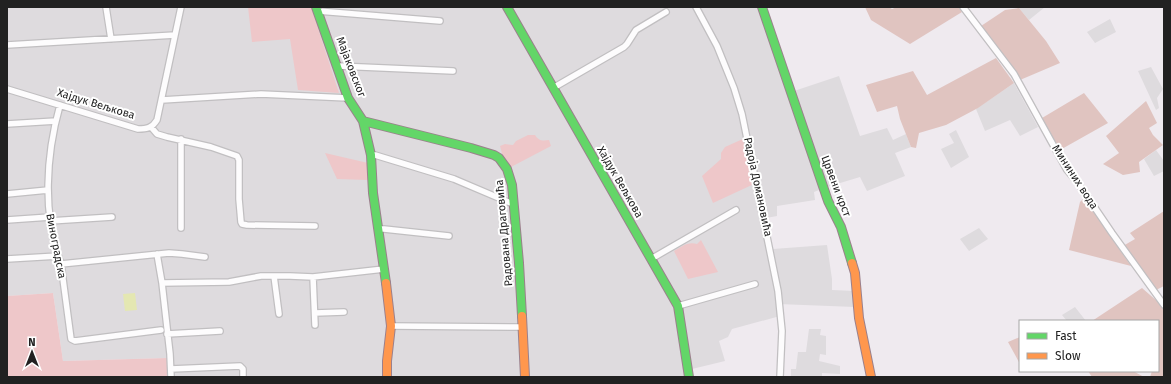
<svg xmlns="http://www.w3.org/2000/svg" width="1171" height="384" font-family="'Fira Sans',sans-serif">
	<style>
		.residential { fill: #dedbde }
		.grass { fill: #eec7c9 }
		.forest { fill: #e0c4c0 }
		.pitch { fill: #e4e7b2 }
		.lines { fill: none; stroke-linecap: round; stroke-linejoin: round }
		.street-casing { stroke: #c1bfc1; stroke-width: 8 }
		.fast-casing { stroke: #9b808c; stroke-width: 10 }
		.slow-casing { stroke: #9b808c; stroke-width: 10 }
		.street { stroke: #fdfcfd; stroke-width: 5.5 }
		.fast { stroke: #63d668; stroke-width: 8 }
		.slow { stroke: #ff974d; stroke-width: 8 }
		.labels { text-anchor: middle; dominant-baseline: central; stroke-width: 4; stroke-linejoin: round; paint-order: stroke }
		.street-label { font-size: 11px; fill: #212121; stroke: #fff }
	</style>
	<rect width="100%" height="100%" fill="#efeaef"/>
	<!-- residential -->
	<path class="residential" d="M 7,7 L 766,7 L 794,91 L 839,76 L 860,136 L 887,128 L 893,140 L 906,134 L 911,147 L 895,153 L 905,176 L 867,191 L 860,177 L 827,187 L 814,192 L 815,200 L 777,206 L 777,216 L 766,218 L 773,249 L 827,245 L 832,279 L 832,290 L 855,291 L 855,307 L 778,304 L 780,316 L 732,329 L 728,337 L 719,341 L 725,361 L 692,369 L 693,377 L 167,377 L 167,358 L 63,361 L 53,293 L 7,296 Z
		M 1018,7 L 1045,7 L 1029,20 Z
		M 1110,19 L 1116,32 L 1095,43 L 1087,32 Z
		M 1151,67 L 1163,89 L 1157,98 L 1159,108 L 1156,110 L 1138,71 Z
		M 1014,83 L 1038,127 L 1020,136 L 1010,120 L 985,131 L 976,109 Z
		M 956,130 L 969,157 L 951,168 L 941,149 L 954,143 L 949,134 Z
		M 1156,150 L 1164,161 L 1164,171 L 1154,176 L 1144,159 Z
		M 979,228 L 988,239 L 969,251 L 960,239 Z
		M 1075,307 L 1086,321 L 1067,321 L 1062,315 Z
		M 809,329 L 821,329 L 820,335 L 826,336 L 826,355 L 820,354 L 819,361 L 840,366 L 840,374 L 822,373 L 822,377 L 791,377 L 791,369 L 796,369 L 798,352 L 806,352 Z"/>
	<!-- grass -->
	<path class="grass" d="M 248,7 L 311,7 L 339,93 L 298,90 L 290,39 L 252,42 Z
		M 528,135 L 535,135 C 539,141 542,141 549,140 L 551,146 L 511,167 L 507,160 L 503,157 L 500,146 L 505,144 L 513,145 L 516,141 Z
		M 745,138 L 754,184 L 713,203 L 702,176 L 721,159 L 721,153 L 725,147 Z
		M 325,153 L 368,163 L 368,180 L 337,179 Z
		M 701,240 L 718,272 L 688,279 L 674,251 C 681,247 688,241 697,244 Z
		M 53,293 L 63,361 L 167,358 L 167,377 L 7,377 L 7,296 Z"/>
	<!-- forest -->
	<path class="forest" d="M 865,7 L 889,7 L 892,9 L 897,7 L 959,7 L 962,12 L 910,44 L 871,20 Z
		M 1019,8 L 1046,41 L 1060,63 L 1020,80 L 981,26 L 1005,10 Z
		M 996,58 L 1014,83 L 978,108 L 946,125 L 919,133 L 916,148 L 911,147 L 900,119 L 897,106 L 877,112 L 866,85 L 913,71 L 927,95 Z
		M 1084,93 L 1108,123 L 1060,150 L 1042,118 Z
		M 1146,101 L 1157,123 L 1149,128 L 1153,135 L 1163,145 L 1139,162 L 1140,172 L 1123,175 L 1103,164 L 1119,153 L 1106,136 Z
		M 1084,198 L 1131,266 L 1069,250 L 1080,202 Z
		M 1164,211 L 1164,286 L 1156,290 L 1123,246 L 1135,239 L 1130,233 Z
		M 1142,288 L 1157,301 L 1164,311 L 1164,377 L 1150,377 L 1152,371 L 1158,371 L 1158,321 L 1092,321 Z
		M 1020,337 L 1020,364 L 1008,342 Z
		M 1088,371 L 1133,371 L 1144,377 L 1092,377 Z"/>
	<!-- pitch -->
	<path class="pitch" d="M 135,293 L 137,310 L 125,311 L 123,294 Z"/>
	<g class="lines">
		<!-- street casing -->
		<g class="street-casing">
			<path id="street" d="M 106,7 L 111,39
				M 696,7 L 717,46 L 734,88 L 742,114 L 778,291 L 782,331 L 780,377
				M 963,7 L 1014,74 L 1067,170 L 1078,183 L 1112,233 L 1164,305
				M 318,11 L 440,21
				M 7,45 L 175,35
				M 338,66 L 453,71
				M 553,88 L 624,47 L 627,44 L 636,30 L 666,12
				M 7,89 L 138,129 C 147,129 152,128 157,120 L 181,7
				M 162,100 L 261,94 L 348,98
				M 60,105 C 46,155 42,214 61,264 L 71,339 L 75,341 L 161,330
				M 7,124 L 56,121
				M 151,127 L 157,134 L 167,137 L 211,147 L 237,156 L 239,160 L 239,199 L 241,222 L 242,224 L 247,225 L 315,226
				M 371,155 L 375,155 L 454,179 L 513,204
				M 7,194 L 48,190
				M 7,220 L 50,217
				M 50,221 L 112,217
				M 181,228 L 181,139
				M 378,229 L 384,229 L 449,236
				M 157,254 L 162,283 L 170,354 L 171,377
				M 7,259 L 58,256
				M 651,259 L 736,210
				M 61,264 L 169,253 L 182,254 L 205,257
				M 274,276 L 279,314
				M 313,277 L 315,325
				M 162,283 L 229,282 L 261,276 L 290,276 L 313,277 L 384,269
				M 678,306 L 755,284
				M 315,313 L 344,312
				M 391,326 L 522,327
				M 167,334 L 220,331
				M 171,369 L 240,366 L 243,369 L 243,377"/>
		</g>
		<!-- fast casing -->
		<g class="fast-casing">
			<path id="fast" d="M 316,7 L 348,98 L 363,121 L 371,155 L 373,193 L 386,283
				M 507,7 L 678,306 L 689,377
				M 762,7 L 828,201 L 841,227 L 852,263
				M 363,121 L 471,148 L 494,155 L 499,158 L 507,169 L 512,185 L 519,263 L 522,316"/>
		</g>
		<!-- slow casing -->
		<g class="slow-casing">
			<path id="slow" d="M 852,263 L 855,273 L 859,318 L 871,377
				M 386,283 L 391,326 L 387,361 L 387,377
				M 522,316 L 525,377"/>
		</g>
		<!-- street -->
		<use href="#street" class="street"/>
		<!-- fast -->
		<use href="#fast" class="fast"/>
		<!-- slow -->
		<use href="#slow" class="slow"/>
	</g>
	<g class="labels">
		<!-- street labels -->
		<g class="street-label">
			<text transform="translate(351 67) rotate(69)">Мајаковског</text>
			<text transform="translate(96 104) rotate(17)">Хајдук Вељкова</text>
			<text transform="translate(1075 177) rotate(57)">Мининих вода</text>
			<text transform="translate(620 182) rotate(60)">Хајдук Вељкова</text>
			<text transform="translate(836 186) rotate(69)">Црвени крст</text>
			<text transform="translate(758 187) rotate(78)">Радоја Домановића</text>
			<text transform="translate(504 233) rotate(-95)">Радована Драговића</text>
			<text transform="translate(56 246) rotate(79)">Виноградска</text>
		</g>
	</g>
	<!-- border -->
	<rect width="1171" height="384" fill="none" stroke="#212121" stroke-width="16"/>
	<!-- legend -->
	<rect x="1019" y="320" width="140" height="52" fill="#ffffff" stroke="#a6a6a6"/>
	<rect x="1027" y="333" width="20" height="6" fill="#63d668" stroke="#a6a6a6"/>
	<text x="1055" y="340" font-size="12" fill="#212121">Fast</text>
	<rect x="1027" y="353" width="20" height="6" fill="#ff974d" stroke="#a6a6a6"/>
	<text x="1055" y="360" font-size="12" fill="#212121">Slow</text>
	<!-- north arrow -->
	<g transform="translate(32 352)" stroke="#ffffff" stroke-width="3" paint-order="stroke">
	<path d="M0-3L7 15L0 10L-7 15Z" fill="#212121"/>
	<text y="-6" font-size="11" font-weight="bold" text-anchor="middle" fill="#212121">N</text>
	</g>
</svg>
